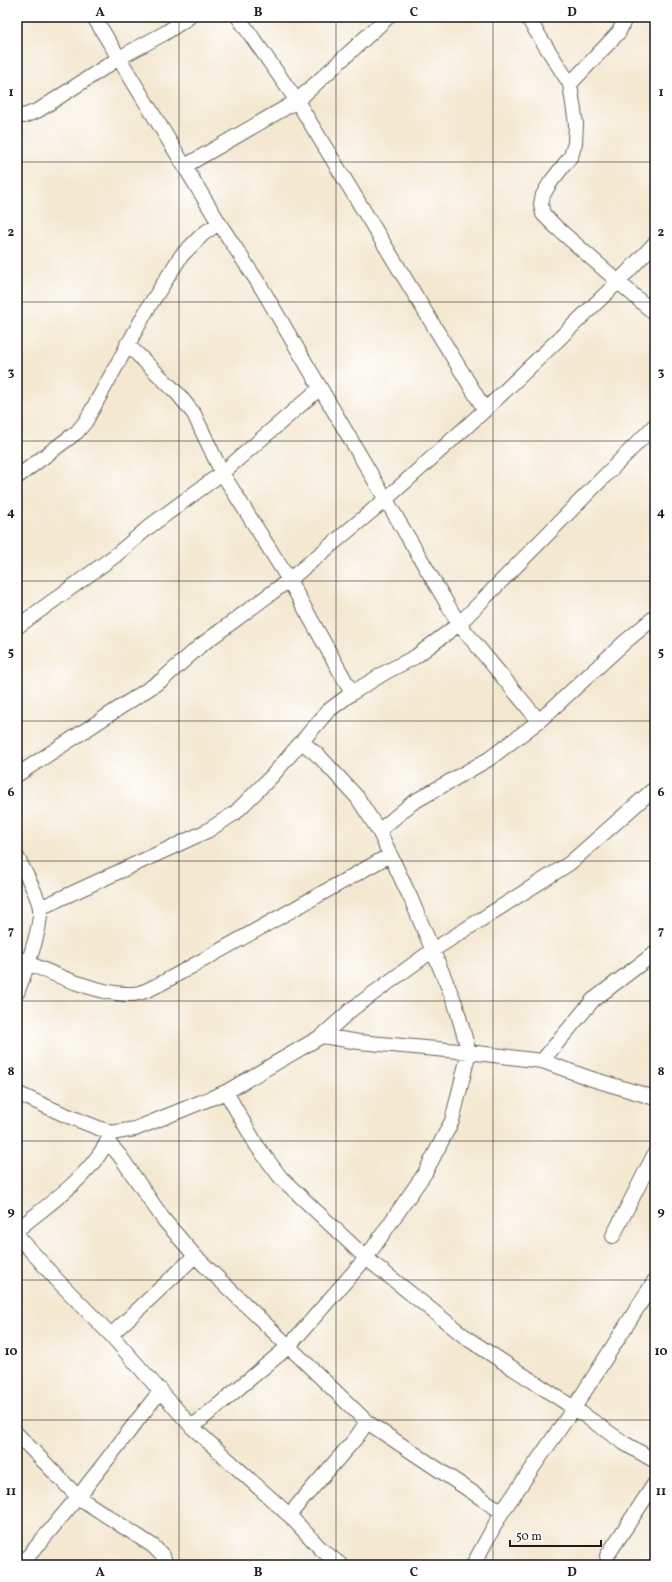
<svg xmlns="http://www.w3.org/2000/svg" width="672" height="1582" font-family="Vollkorn,serif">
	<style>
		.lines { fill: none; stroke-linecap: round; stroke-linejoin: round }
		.street-casing { stroke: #68635b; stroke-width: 16 }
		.street { stroke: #fff; stroke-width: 14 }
		.grid { fill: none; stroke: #1c1c1c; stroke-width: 1; stroke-opacity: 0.55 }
		.neatline { fill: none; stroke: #1c1c1c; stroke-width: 1.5 }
		.grid-label { font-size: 13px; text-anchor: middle; font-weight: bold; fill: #1c1c1c }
	</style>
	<rect width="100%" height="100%" fill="#fff"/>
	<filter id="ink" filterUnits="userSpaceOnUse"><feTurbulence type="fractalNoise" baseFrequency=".025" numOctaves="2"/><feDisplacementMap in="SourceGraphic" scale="8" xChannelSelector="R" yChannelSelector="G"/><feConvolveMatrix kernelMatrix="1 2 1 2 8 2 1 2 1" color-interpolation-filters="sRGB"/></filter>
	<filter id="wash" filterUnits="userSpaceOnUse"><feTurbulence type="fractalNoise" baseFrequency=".012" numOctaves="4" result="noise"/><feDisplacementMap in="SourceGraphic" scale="16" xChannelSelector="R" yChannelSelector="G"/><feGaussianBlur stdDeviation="0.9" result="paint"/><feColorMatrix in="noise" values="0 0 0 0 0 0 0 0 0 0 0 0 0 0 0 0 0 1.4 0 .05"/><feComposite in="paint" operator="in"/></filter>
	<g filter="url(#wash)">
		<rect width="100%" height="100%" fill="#f4e8d1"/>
	</g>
	<g filter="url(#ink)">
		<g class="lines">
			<!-- street casing -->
			<g class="street-casing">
				<path id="street" d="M 94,17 L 219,223 L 261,287 L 459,624 L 539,721
					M 238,17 L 297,101 L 485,410
					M 527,17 L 570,84 L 576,124 L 575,143 L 571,156 L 550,183 L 543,195 L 541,204 L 543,214 L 556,227 L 655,314
					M 570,84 L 619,32 L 623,23 L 623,17
					M 17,115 L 24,116 L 39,110 L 119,58 L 165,33 L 189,17
					M 185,166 L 297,101 L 388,17
					M 127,344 L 178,394 L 194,414 L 222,473 L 289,580 L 352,693
					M 17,477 L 77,432 L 86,421 L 148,308 L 181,256 L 203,234 L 219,223
					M 17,627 L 116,555 L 150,526 L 222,473 L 319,389
					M 17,775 L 162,680 L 200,646 L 289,580 L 385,500 L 485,410 L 618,282 L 655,243
					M 379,831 L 412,803 L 489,759 L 539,721 L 626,641 L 655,617
					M 17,857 C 23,868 38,897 40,908 C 42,929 25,972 17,993
					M 40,908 L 207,831 L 235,813 L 272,776 L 328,711 L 352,693 L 386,672 L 415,657 L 459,624 L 655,425
					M 17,958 C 46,971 108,1000 139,993 C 147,991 155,986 162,983 L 390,855
					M 322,1036 L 352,1009 L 433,950 L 570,863 L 655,788
					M 542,1061 L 593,1000 L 655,953
					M 226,1092 L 257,1146 L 281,1178 L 366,1258 L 468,1339 L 574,1408 L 624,1443 L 655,1461
					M 17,1093 L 63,1114 L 111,1133 L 135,1129 L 226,1092 L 322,1036 L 359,1042 L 469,1052 L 542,1061 L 592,1079 L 655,1098
					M 108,1142 L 120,1156 L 164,1220 L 195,1256 L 367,1422 L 502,1512
					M 17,1230 C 51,1202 93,1175 111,1134
					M 17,1235 L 57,1280 L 111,1335 L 192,1427 L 289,1515 L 322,1550 L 341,1565
					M 613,1236 L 655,1153
					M 111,1335 L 195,1256
					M 192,1427 L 288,1347 L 366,1258 L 425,1173 L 452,1121 L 469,1052 L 455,1003 L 411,899 L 379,831 L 357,797 L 320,757 L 302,742
					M 17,1434 L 78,1497 L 153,1546 L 163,1556 L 166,1565
					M 289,1515 L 356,1438 L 367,1422
					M 607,1556 L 655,1483
					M 21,1565 L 78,1497 L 161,1390
					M 473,1565 L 502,1512 L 574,1408 L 655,1280"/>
			</g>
			<!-- street -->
			<use href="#street" class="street"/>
		</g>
	</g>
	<!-- grid -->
	<path class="grid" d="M 179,17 L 179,1565M 336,17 L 336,1565M 493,17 L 493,1565M 17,162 L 655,162M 17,302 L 655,302M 17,441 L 655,441M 17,581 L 655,581M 17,721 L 655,721M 17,861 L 655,861M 17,1001 L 655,1001M 17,1141 L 655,1141M 17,1280 L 655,1280M 17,1420 L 655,1420"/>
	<!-- margin -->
	<rect width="672" height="1582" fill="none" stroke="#fff" stroke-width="44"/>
	<!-- scale -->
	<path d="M510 1540v6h91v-6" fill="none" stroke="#1c1c1c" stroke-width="2"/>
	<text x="516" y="1540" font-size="12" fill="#1c1c1c" stroke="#ffffff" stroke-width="3" paint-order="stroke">50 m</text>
	<rect x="22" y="22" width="628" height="1538" class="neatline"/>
	<g class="grid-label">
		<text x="100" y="16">A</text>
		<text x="258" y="16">B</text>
		<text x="414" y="16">C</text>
		<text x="572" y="16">D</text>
		<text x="11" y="96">1</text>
		<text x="661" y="96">1</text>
		<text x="11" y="236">2</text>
		<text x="661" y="236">2</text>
		<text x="11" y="376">3</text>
		<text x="661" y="376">3</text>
		<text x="11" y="516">4</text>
		<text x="661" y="516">4</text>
		<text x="11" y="656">5</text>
		<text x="661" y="656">5</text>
		<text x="11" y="796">6</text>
		<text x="661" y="796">6</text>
		<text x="11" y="935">7</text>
		<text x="661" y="935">7</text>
		<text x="11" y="1075">8</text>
		<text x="661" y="1075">8</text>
		<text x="11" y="1215">9</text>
		<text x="661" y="1215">9</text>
		<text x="11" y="1355">10</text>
		<text x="661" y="1355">10</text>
		<text x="11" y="1495">11</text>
		<text x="661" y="1495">11</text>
		<text x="100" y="1576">A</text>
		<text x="258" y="1576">B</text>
		<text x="414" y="1576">C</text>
		<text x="572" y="1576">D</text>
	</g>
</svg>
